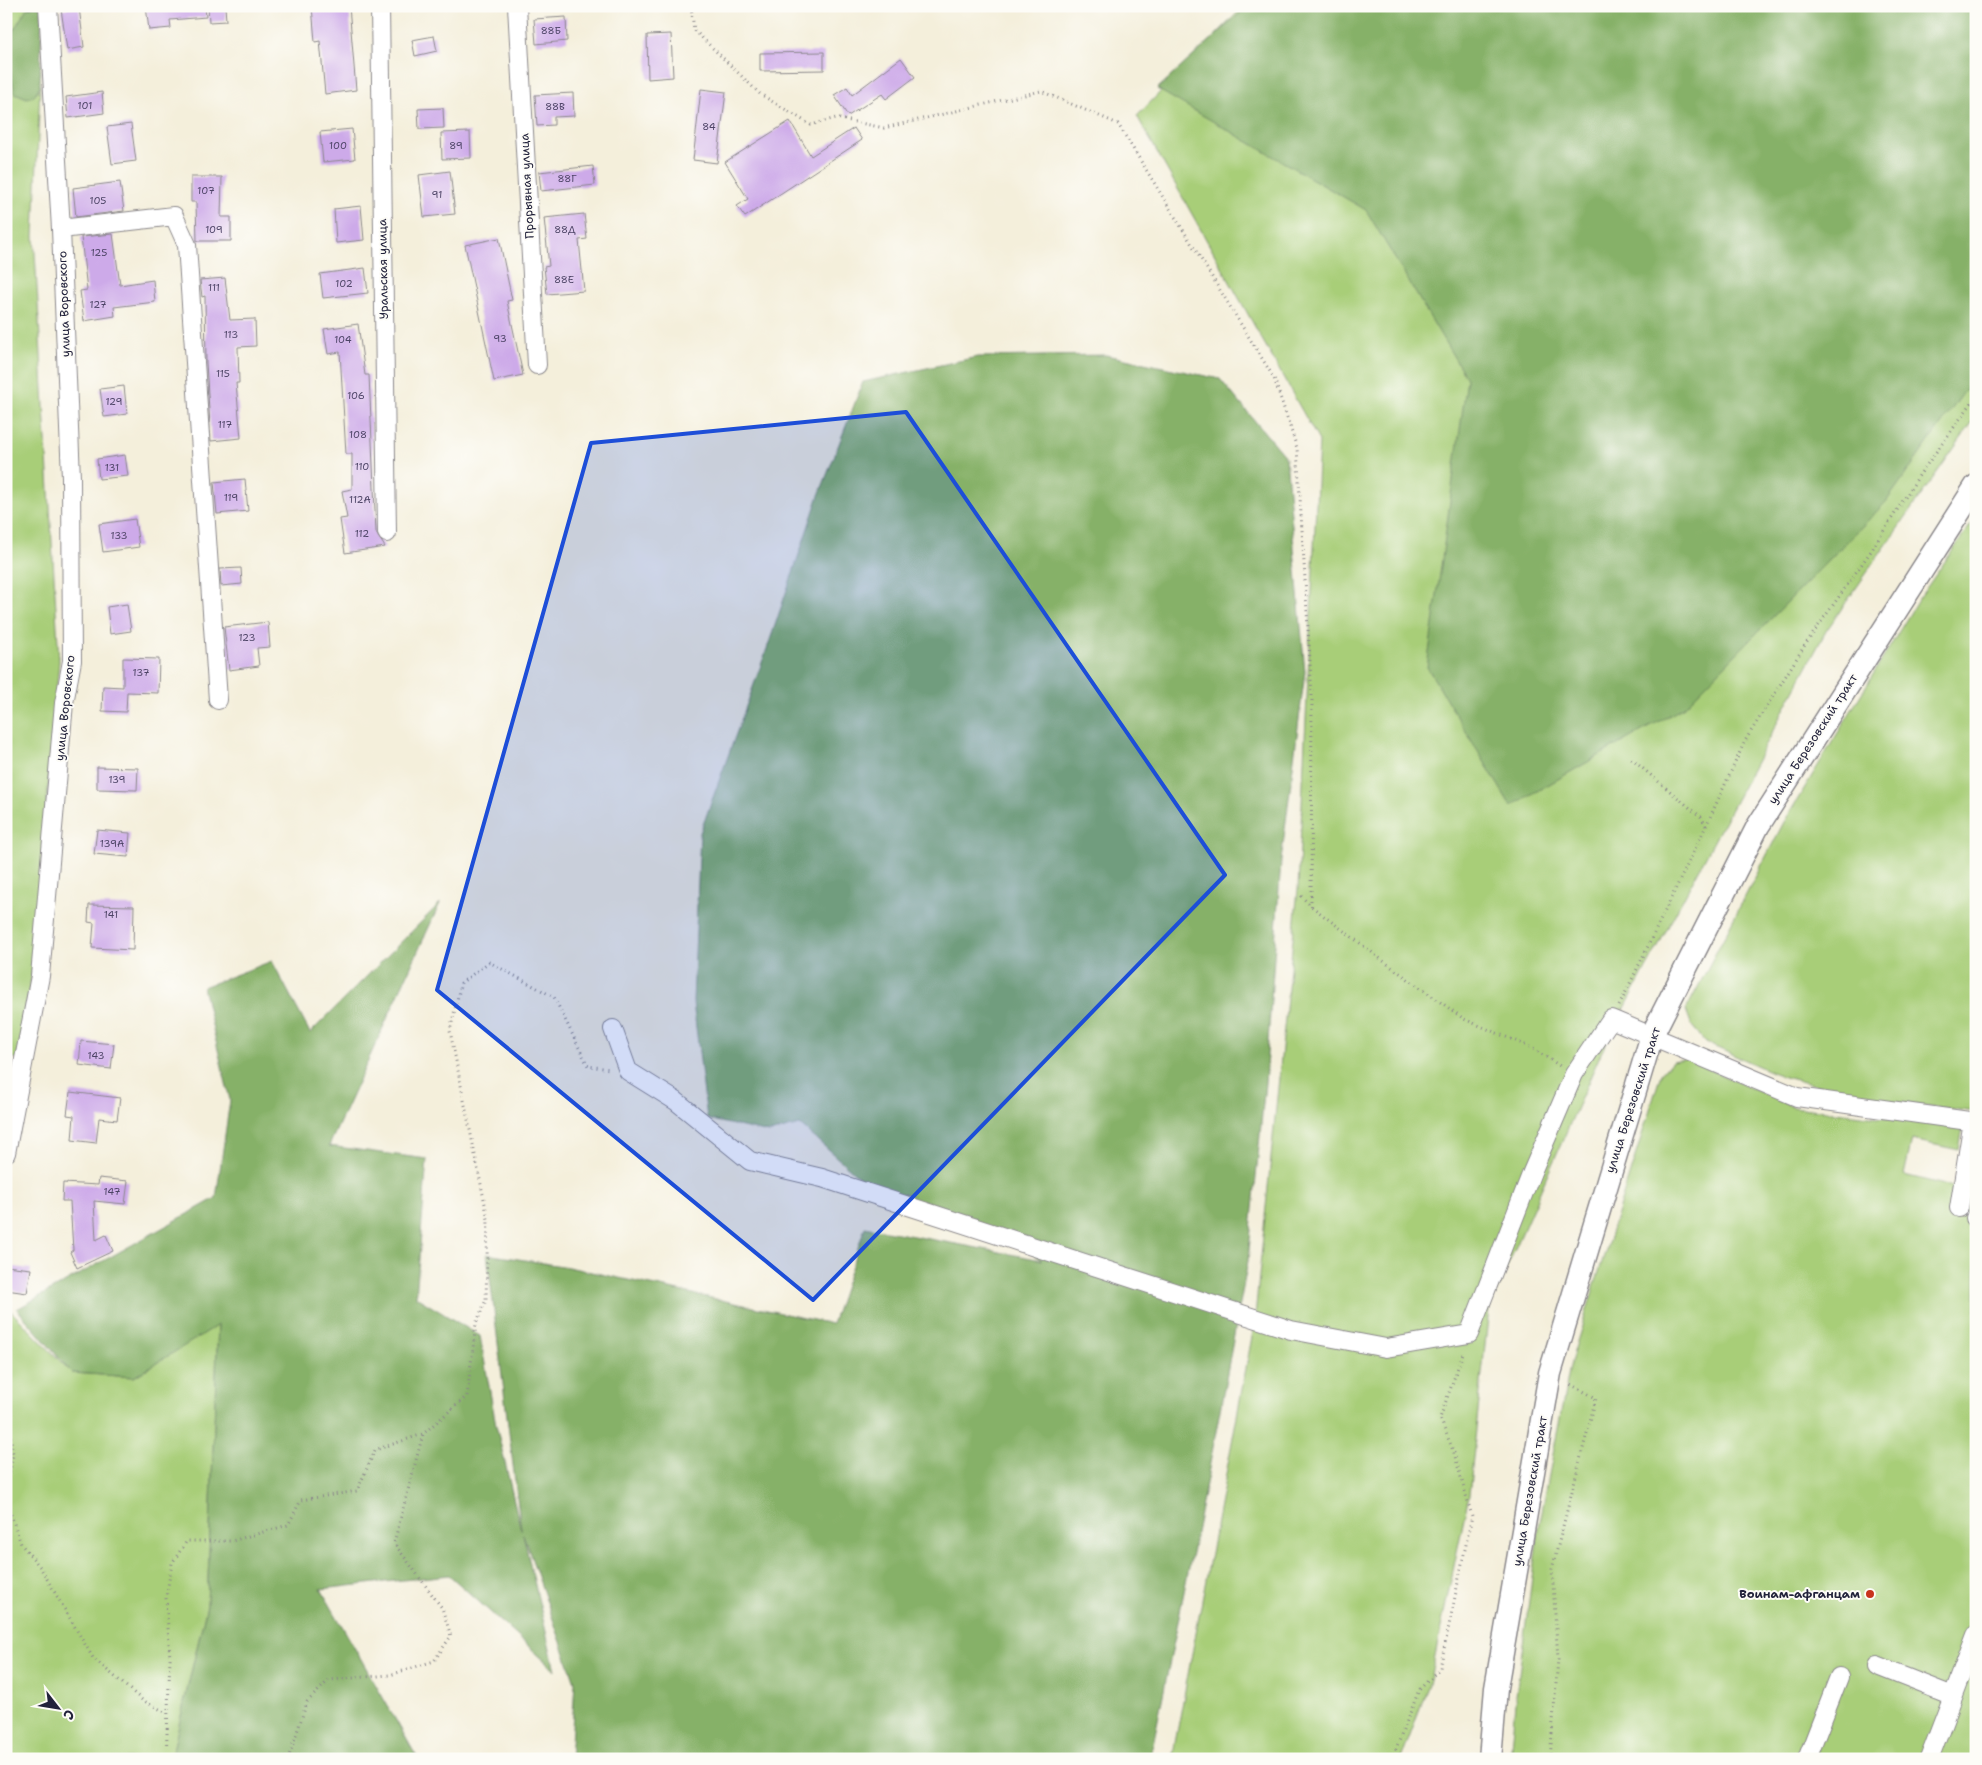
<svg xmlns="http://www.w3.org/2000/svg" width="1982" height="1765" font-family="'Shantell Sans',sans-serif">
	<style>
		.green { fill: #a8ce78; stroke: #65785a }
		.forest { fill: #86b168; stroke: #546a52 }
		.building { fill: #cdaae9 }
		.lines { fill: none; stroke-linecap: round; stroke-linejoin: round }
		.minor-casing { stroke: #8b888b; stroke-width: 20 }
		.major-casing { stroke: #8b888b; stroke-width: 25 }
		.path { stroke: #8b888b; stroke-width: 3; stroke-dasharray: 1 4; stroke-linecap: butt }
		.minor { stroke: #fff; stroke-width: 18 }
		.major { stroke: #fff; stroke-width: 22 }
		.marked { fill: #1d4ed8; fill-opacity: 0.2; stroke: #1d4ed8; stroke-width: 4; stroke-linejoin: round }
		.poi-dot { fill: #c8321e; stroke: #fdfcf7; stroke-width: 2 }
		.labels { text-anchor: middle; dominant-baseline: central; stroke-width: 4; stroke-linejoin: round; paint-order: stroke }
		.number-label { font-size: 10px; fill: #4d4466 }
		.street-label { font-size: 12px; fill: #22223b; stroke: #fdfcf7 }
		.poi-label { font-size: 12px; font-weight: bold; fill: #22223b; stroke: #fdfcf7; text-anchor: end }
	</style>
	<rect width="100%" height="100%" fill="#fdfcf7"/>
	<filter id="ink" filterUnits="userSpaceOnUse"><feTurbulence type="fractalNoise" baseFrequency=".02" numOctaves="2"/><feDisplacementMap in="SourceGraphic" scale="10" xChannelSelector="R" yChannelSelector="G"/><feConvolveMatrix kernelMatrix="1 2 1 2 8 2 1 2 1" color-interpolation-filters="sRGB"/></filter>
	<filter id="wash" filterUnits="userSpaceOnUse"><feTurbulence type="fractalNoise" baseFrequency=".0096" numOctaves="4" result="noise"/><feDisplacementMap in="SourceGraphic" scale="20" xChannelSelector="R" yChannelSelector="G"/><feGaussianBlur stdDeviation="1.12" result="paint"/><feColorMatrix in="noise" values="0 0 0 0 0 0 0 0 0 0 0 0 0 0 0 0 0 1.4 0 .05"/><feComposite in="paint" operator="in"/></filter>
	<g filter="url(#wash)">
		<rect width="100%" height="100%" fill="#f4efdb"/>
		<!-- green -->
		<path class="green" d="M 6,6 L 35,6 L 27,9 L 34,96 L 40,86 L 34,236 L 59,661 L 32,973 L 17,1059 L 6,1055 Z
			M 1244,6 L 1976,6 L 1976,417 L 1826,631 L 1601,1053 L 1489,1308 L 1469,1495 L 1429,1684 L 1401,1759 L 1172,1759 L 1254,1326 L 1298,889 L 1319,441 L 1137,116 Z
			M 1976,517 L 1976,1112 L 1861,1097 L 1781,1076 L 1706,1043 L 1692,1026 L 1686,1010 L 1784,822 L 1918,600 Z
			M 1686,1059 L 1793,1107 L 1963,1127 L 1959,1150 L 1912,1140 L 1904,1175 L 1953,1187 L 1949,1203 L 1972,1207 L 1973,1192 L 1976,1192 L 1976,1759 L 1510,1759 L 1515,1703 L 1539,1527 L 1571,1361 L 1661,1074 L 1672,1061 Z
			M 6,1309 L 11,1311 L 72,1373 L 134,1377 L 218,1324 L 207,1605 L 171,1759 L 6,1759 Z"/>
		<!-- forest -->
		<path class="forest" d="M 35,6 L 42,8 L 40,86 L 34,96 L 27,98 L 15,93 L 9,68 L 9,38 L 27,8 Z
			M 1248,6 L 1976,6 L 1976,375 L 1886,502 L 1684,707 L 1511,806 L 1427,667 L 1467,379 L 1366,210 L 1157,89 Z
			M 1106,355 L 1220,379 L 1286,458 L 1305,672 L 1281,861 L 1265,1083 L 1248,1261 L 1208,1474 L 1150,1759 L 570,1759 L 575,1682 L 523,1534 L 555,1670 L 449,1575 L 321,1589 L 418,1759 L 171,1759 L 207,1605 L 218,1325 L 134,1377 L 72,1373 L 17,1309 L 216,1198 L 230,1100 L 203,987 L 272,961 L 310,1033 L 440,903 L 329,1146 L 427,1159 L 416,1297 L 480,1336 L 496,1425 L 521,1530 L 487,1254 L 568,1267 L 832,1324 L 865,1227 L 1042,1260 L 1010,1239 L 875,1191 L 800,1125 L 769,1133 L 707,1119 L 693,1002 L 700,833 L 768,646 L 818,498 L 863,382 L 977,357 Z"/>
		<g id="blocks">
			<!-- building -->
			<path class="building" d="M 146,6 L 205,6 L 206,17 L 170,20 L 171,28 L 149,30 Z
				M 208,6 L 225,6 L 226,21 L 209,22 Z
				M 312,6 L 349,6 L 356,90 L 325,94 L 320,41 L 315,42 Z
				M 79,7 L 84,47 L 67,50 L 61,9 Z
				M 566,17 L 567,41 L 536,44 L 534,19 Z
				M 671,34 L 673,77 L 648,79 L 647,35 Z
				M 434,36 L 437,51 L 415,56 L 412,40 Z
				M 824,52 L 824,70 L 760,71 L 760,53 Z
				M 901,58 L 915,77 L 886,99 L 882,94 L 848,116 L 834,95 L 847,87 L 852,95 Z
				M 701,89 L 726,92 L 717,163 L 693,160 Z
				M 102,92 L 104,113 L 68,118 L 66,97 Z
				M 573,93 L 574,116 L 554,117 L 554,125 L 537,126 L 535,95 Z
				M 443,108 L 444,128 L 419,129 L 418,109 Z
				M 790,121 L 811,156 L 854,128 L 862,140 L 745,217 L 737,206 L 748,199 L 725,162 Z
				M 131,124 L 136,161 L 112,164 L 107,127 Z
				M 352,129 L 355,159 L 323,162 L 320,132 Z
				M 470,132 L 471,158 L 442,159 L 441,133 Z
				M 593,166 L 595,185 L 541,191 L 539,172 Z
				M 450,171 L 455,214 L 424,217 L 419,175 Z
				M 191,177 L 222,177 L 221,217 L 231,217 L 231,241 L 197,241 L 196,202 L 191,202 Z
				M 120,182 L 124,211 L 76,217 L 73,188 Z
				M 361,206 L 364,240 L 336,243 L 334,209 Z
				M 584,214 L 587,239 L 579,240 L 584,291 L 547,294 L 544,267 L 549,266 L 544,218 Z
				M 113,234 L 120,285 L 153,280 L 155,302 L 114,307 L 115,316 L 84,321 L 80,291 L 87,290 L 81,237 Z
				M 499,238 L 512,300 L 507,301 L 523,375 L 494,381 L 465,245 Z
				M 365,268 L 368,293 L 323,298 L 320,274 Z
				M 225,278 L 230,320 L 255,319 L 256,346 L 238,347 L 239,383 L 236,383 L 241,438 L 211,441 L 206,363 L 205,296 L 202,297 L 200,280 Z
				M 358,324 L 365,375 L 369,375 L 376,533 L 385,547 L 345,553 L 340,519 L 347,518 L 342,491 L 352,489 L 352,454 L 346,454 L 340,352 L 328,354 L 324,329 Z
				M 124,386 L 127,414 L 104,417 L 100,389 Z
				M 125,455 L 128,476 L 99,479 L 97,459 Z
				M 245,479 L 248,511 L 217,514 L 214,482 Z
				M 135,519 L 139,547 L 103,552 L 99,524 Z
				M 241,568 L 242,584 L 221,586 L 220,569 Z
				M 127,604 L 131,631 L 110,634 L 107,607 Z
				M 268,622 L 270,647 L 257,648 L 259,666 L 229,670 L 224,627 Z
				M 123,658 L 159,659 L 158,693 L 127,692 L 126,712 L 102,711 L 103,686 L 123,687 Z
				M 97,767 L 138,768 L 137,790 L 97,789 Z
				M 97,830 L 130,833 L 128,857 L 94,854 Z
				M 89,905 L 134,906 L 133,950 L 92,948 L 94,923 L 88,922 Z
				M 81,1041 L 114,1044 L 111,1069 L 79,1065 Z
				M 70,1092 L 120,1098 L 117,1120 L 99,1118 L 96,1143 L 72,1140 L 74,1116 L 67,1115 Z
				M 99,1178 L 128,1181 L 125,1204 L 94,1201 L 96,1240 L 106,1235 L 113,1251 L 77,1268 L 70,1252 L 73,1250 L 70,1201 L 62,1201 L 63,1183 L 98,1185 Z
				M 6,1266 L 31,1269 L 27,1293 L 6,1290 Z"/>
		</g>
	</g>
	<g filter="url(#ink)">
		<use href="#blocks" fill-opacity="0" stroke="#8b888b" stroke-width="1"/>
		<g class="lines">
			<!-- minor casing -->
			<g class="minor-casing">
				<path id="minor" d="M 380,6 L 387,533
					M 517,6 L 537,365
					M 61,229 L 174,216 L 187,245 L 218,700
					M 613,1029 L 628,1071 L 676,1101 L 750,1161 L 822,1178 L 1291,1330 L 1386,1348 L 1469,1334 L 1532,1172 L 1574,1074 L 1611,1019 L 1797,1097 L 1976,1122
					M 6,1153 L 40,976 L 64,703 L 72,661 L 71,478 L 61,229 L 48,6
					M 1959,1208 L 1973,1121
					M 1975,1218 L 1976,1218
					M 1877,1666 L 1953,1696
					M 1807,1759 L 1839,1677
					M 1929,1759 L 1976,1635"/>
			</g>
			<!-- major casing -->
			<g class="major-casing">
				<path id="major" d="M 1490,1759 L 1496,1688 L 1550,1373 L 1652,1035 L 1758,826 L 1976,486"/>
			</g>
			<!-- path -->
			<path class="path" d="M 691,6 L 694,30 L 760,94 L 811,125 L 836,118 L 884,128 L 1041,91 L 1118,124 L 1274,378 L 1297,448 L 1312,694 L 1311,906
				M 1706,826 L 1745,741 L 1805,645 L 1871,551 L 1920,474 L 1976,397
				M 1301,896 L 1311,906 L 1390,966 L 1464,1019 L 1532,1048 L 1560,1066
				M 1619,1006 L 1706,826 L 1701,817 L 1629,757
				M 6,1402 L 13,1455 L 6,1494
				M 6,1500 L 21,1544 L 40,1567 L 93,1658 L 142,1700 L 167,1713
				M 166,1759 L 170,1659 L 166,1598 L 172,1563 L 187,1541 L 232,1541 L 288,1525 L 301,1500 L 357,1491 L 375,1450 L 423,1434 L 467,1396 L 476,1324 L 486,1300 L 488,1219 L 450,1031 L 461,983 L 489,962 L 554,997 L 588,1066 L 610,1069
				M 288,1759 L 307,1702 L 329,1680 L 390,1675 L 434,1661 L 451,1636 L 442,1608 L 394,1543 L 423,1434
				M 1392,1759 L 1419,1690 L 1440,1668 L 1472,1516 L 1454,1453 L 1440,1418 L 1463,1353
				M 1550,1759 L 1558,1659 L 1552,1569 L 1596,1398 L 1568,1383"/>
			<!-- minor -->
			<use href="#minor" class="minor"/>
			<!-- major -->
			<use href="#major" class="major"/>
		</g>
	</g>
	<!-- marked area -->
	<path class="marked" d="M 906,412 L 1225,875 L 813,1300 L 437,990 L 591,443 Z"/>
	<!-- markers -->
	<circle class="poi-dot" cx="1870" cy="1594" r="5"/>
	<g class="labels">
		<!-- number labels -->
		<g class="number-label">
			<text x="551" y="30">88Б</text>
			<text x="85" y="105">101</text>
			<text x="555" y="106">88В</text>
			<text x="709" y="126">84</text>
			<text x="338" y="145">100</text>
			<text x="456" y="145">89</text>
			<text x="567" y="178">88Г</text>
			<text x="206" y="190">107</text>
			<text x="437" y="194">91</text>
			<text x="98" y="200">105</text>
			<text x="214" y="229">109</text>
			<text x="565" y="229">88Д</text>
			<text x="99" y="252">125</text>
			<text x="564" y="279">88Е</text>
			<text x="344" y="283">102</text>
			<text x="214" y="287">111</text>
			<text x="98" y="304">127</text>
			<text x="231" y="334">113</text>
			<text x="500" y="338">93</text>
			<text x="343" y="339">104</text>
			<text x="223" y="373">115</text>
			<text x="356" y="395">106</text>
			<text x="114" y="401">129</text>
			<text x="225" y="424">117</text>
			<text x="358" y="434">108</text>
			<text x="362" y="466">110</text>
			<text x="112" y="467">131</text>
			<text x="231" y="497">119</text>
			<text x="360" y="499">112А</text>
			<text x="362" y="533">112</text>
			<text x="119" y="535">133</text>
			<text x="247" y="637">123</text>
			<text x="141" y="672">137</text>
			<text x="117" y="779">139</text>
			<text x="112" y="843">139А</text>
			<text x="111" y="914">141</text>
			<text x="96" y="1055">143</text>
			<text x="112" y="1191">147</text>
		</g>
		<!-- street labels -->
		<g class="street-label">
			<text transform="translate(527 186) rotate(-93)">Прорывная улица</text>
			<text transform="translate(383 269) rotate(-91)">Уральская улица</text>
			<text transform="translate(64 304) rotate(-92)">улица Воровского</text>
			<text transform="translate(65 708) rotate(-84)">улица Воровского</text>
			<text transform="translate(1813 739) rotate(-57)">улица Березовский тракт</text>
			<text transform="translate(1633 1100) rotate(-72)">улица Березовский тракт</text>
			<text transform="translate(1530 1491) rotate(-80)">улица Березовский тракт</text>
		</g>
		<!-- poi labels -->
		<g class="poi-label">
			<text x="1860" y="1594">Воинам-афганцам</text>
		</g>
	</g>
	<!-- margin -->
	<rect width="1982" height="1765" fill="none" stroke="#fdfcf7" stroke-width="25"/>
	<!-- north arrow -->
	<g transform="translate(58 1708) rotate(121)" stroke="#fdfcf7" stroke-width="4" paint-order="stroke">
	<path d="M0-4L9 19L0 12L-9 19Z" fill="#22223b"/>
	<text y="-8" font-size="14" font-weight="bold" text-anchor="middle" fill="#22223b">С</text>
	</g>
</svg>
